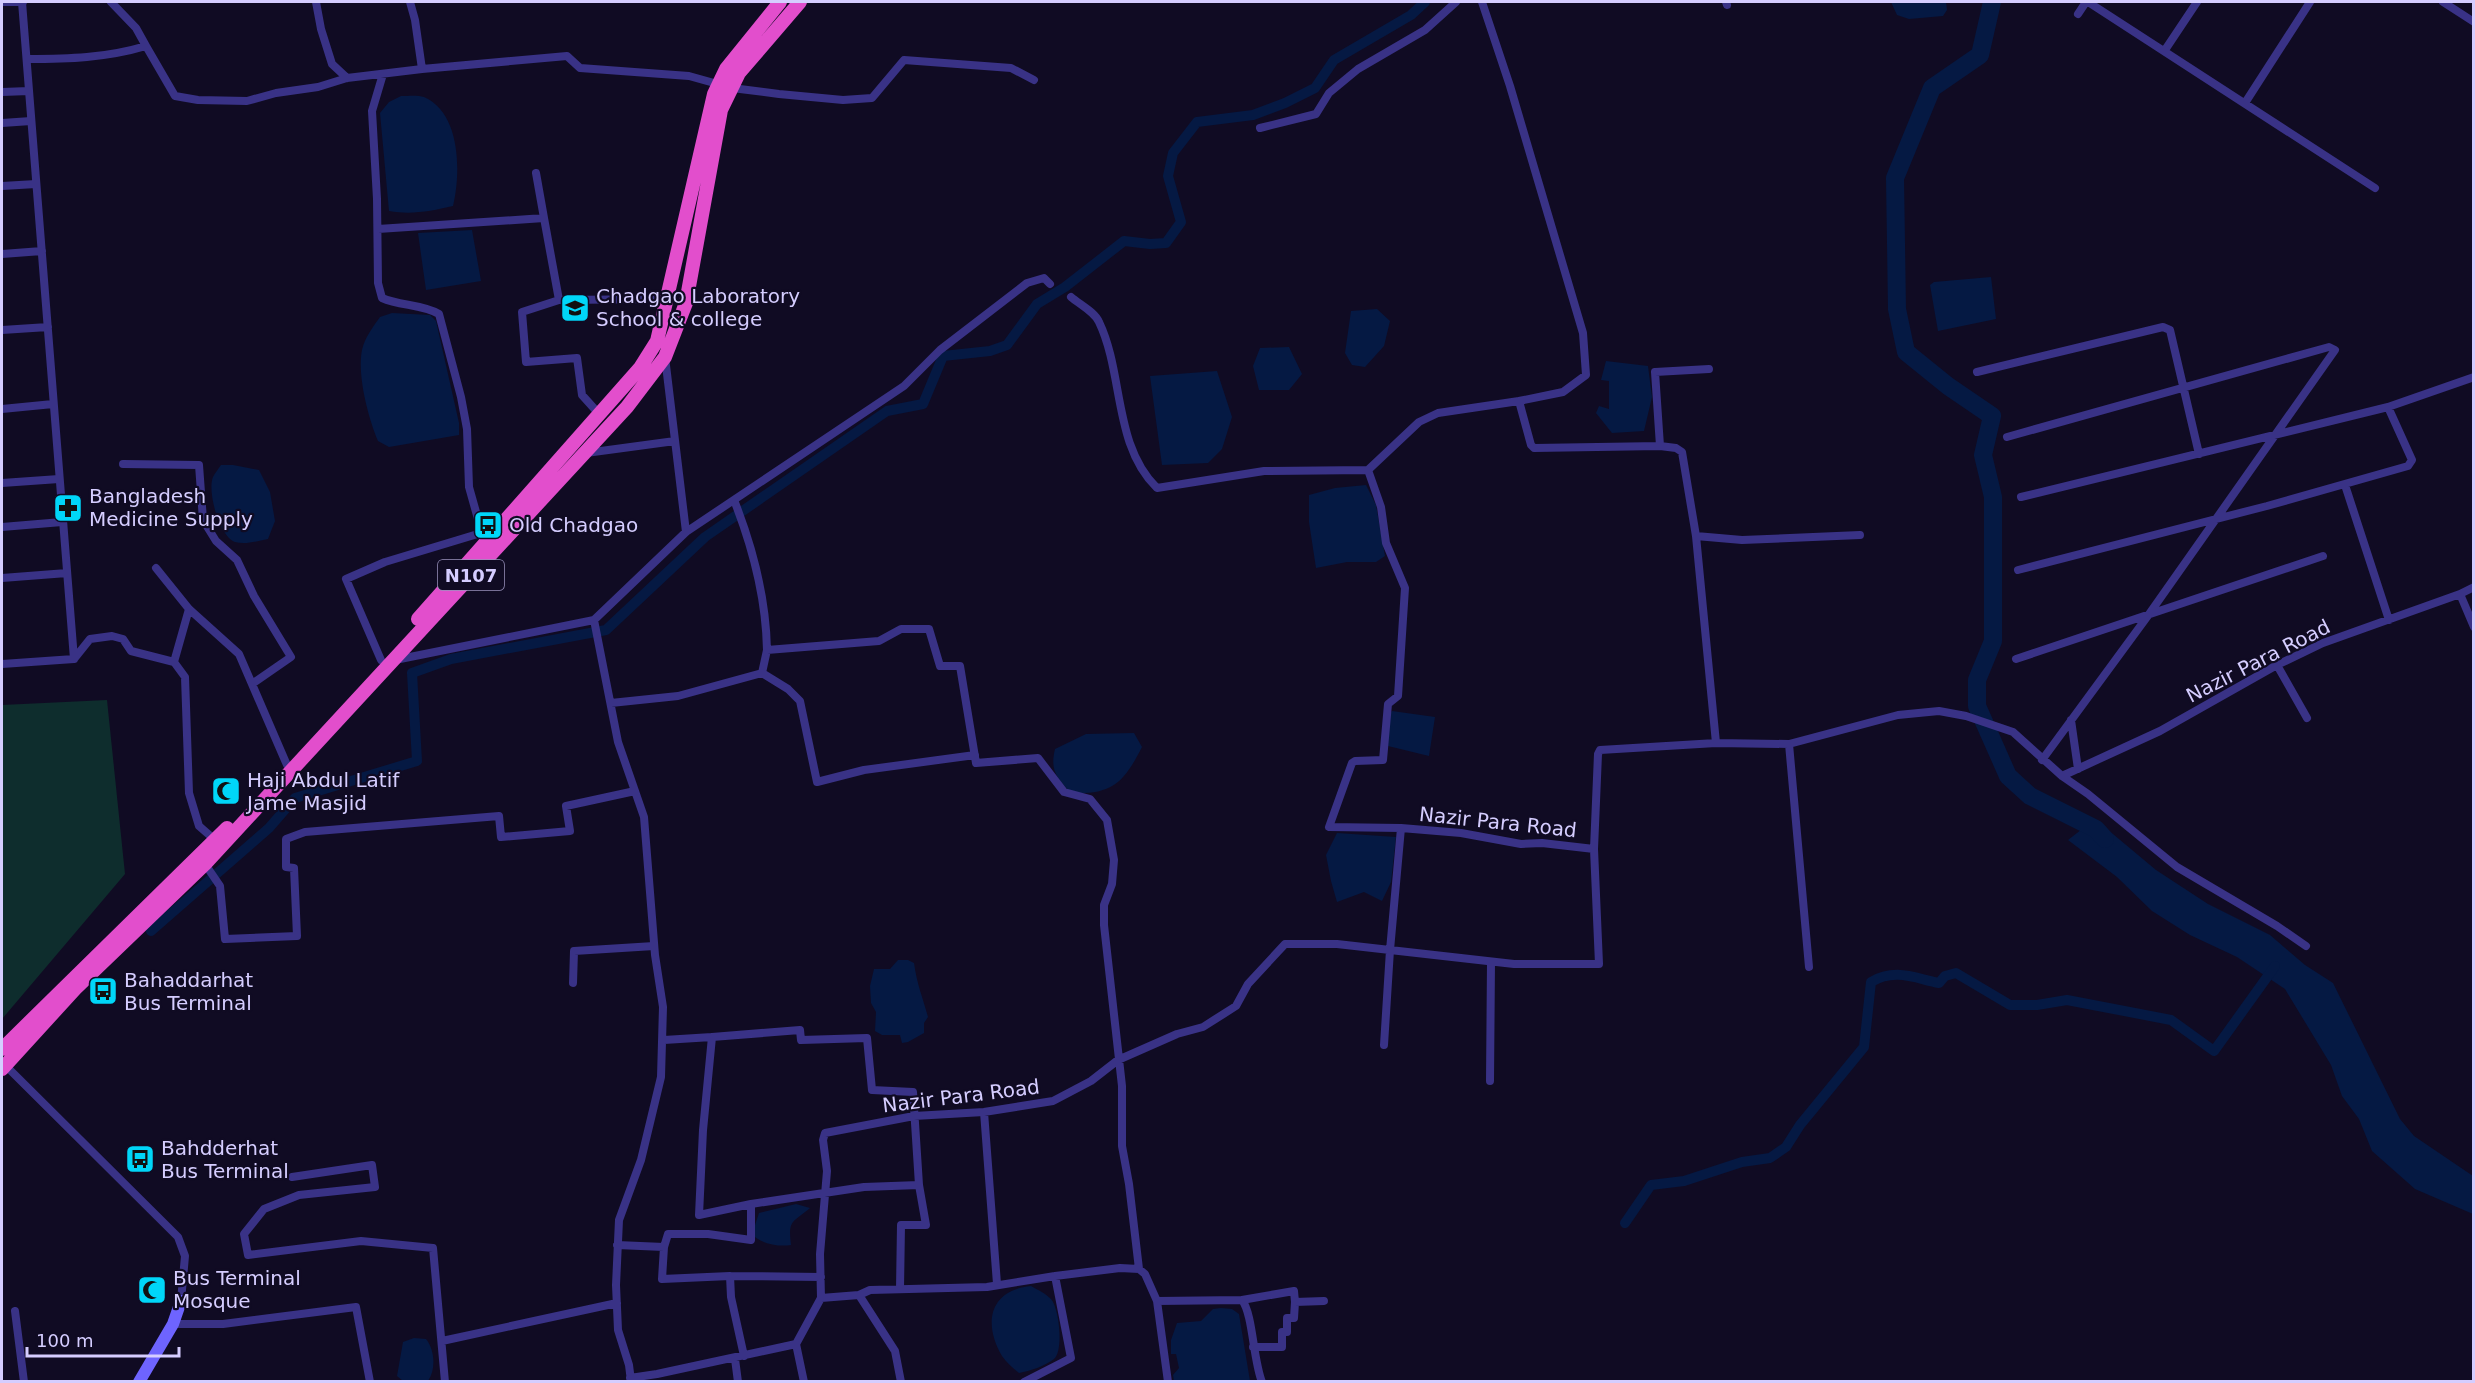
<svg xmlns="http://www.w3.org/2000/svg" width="2475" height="1383" font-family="'DejaVu Sans',sans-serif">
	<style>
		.green { fill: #0e2d2d }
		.water { fill: #051943 }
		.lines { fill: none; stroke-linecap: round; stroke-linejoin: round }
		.canal { stroke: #051943; stroke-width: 10 }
		.river { stroke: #051943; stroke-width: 18 }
		.minor { stroke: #393286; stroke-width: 8 }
		.secondary { stroke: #6e64ff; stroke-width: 12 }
		.trunk { stroke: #e24ecc; stroke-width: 14 }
		.labels { text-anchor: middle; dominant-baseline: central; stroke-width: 4.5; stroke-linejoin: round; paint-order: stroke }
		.shield { fill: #100b23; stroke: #9a93bd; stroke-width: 1.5 }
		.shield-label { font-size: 18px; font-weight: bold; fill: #d5cdff }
		.poi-label { font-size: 20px; fill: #d5cdff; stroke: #100b23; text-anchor: start }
		.street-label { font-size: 20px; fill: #d5cdff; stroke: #100b23 }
	</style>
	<rect width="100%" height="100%" fill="#100b23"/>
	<!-- green -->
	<path class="green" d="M 107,700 L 125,874 L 2,1019 L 2,705 Z"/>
	<!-- water -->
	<path class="water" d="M 1891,2 L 1946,2 L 1947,10 L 1943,16 L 1909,19 L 1897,15 Z
		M 401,96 C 408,96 418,95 424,97 C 461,113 461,173 453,206 C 431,211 412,215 389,211 L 380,113 L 389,102 Z
		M 472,230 L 481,281 L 426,290 L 418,233 Z
		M 1991,277 L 1996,319 L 1938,331 L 1930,285 L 1934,282 Z
		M 1377,309 L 1390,321 L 1384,346 L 1365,367 L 1352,365 L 1345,353 L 1351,311 Z
		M 392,313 L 430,315 L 436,321 L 459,423 L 459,435 L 389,447 L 378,441 C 368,417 357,375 362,350 C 365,337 373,327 380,317 Z
		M 1289,347 L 1302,374 L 1289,390 L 1259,390 L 1253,366 L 1260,348 Z
		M 1606,361 L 1648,366 L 1652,397 L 1644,431 L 1612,433 L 1596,413 L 1599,406 L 1609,409 L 1609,381 L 1601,380 Z
		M 1217,371 L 1232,417 L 1222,449 L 1208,463 L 1162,465 L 1150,376 Z
		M 221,465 L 233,465 L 259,470 L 270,492 L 275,521 L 268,539 C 257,541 246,545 235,542 C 219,536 207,491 213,477 C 215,473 219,468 221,465 Z
		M 1366,485 L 1376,505 L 1385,556 L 1376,562 L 1347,562 L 1316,568 L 1309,522 L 1309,495 L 1335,488 Z
		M 1392,711 L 1435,717 L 1429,756 L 1388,746 L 1389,716 Z
		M 1134,733 L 1142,747 C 1124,782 1113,795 1071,793 C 1056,777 1050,770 1055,749 L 1086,734 Z
		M 2095,819 L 2156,870 L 2208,904 L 2270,935 L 2305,965 L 2333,983 L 2400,1119 L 2414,1136 L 2473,1176 L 2473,1214 L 2415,1189 L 2372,1151 L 2359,1119 L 2342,1096 L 2331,1065 L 2285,989 L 2237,957 L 2190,935 L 2152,911 L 2117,877 L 2068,840 Z
		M 1337,833 L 1396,837 L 1391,882 L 1382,901 L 1364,892 L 1337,902 L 1331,881 L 1326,855 Z
		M 898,960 L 908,960 L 914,963 C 917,985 923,998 928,1017 L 924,1023 L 924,1033 L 908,1042 L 902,1043 L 900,1035 L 882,1035 L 875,1031 L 876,1012 L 871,1003 L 870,986 L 874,969 L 890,969 Z
		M 796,1204 L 810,1208 C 792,1223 788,1220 791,1245 C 779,1247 764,1244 755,1237 L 755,1225 L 759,1213 Z
		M 1031,1286 C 1038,1290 1045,1293 1051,1299 C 1059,1308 1064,1350 1054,1359 C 1045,1366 1030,1371 1019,1373 C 1013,1368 1006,1362 1002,1356 C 983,1324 989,1290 1031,1286 Z
		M 1221,1308 L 1232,1309 L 1239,1314 L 1250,1381 L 1174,1381 L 1173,1375 L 1179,1368 L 1176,1354 L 1171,1354 L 1171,1340 L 1177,1323 L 1201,1321 L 1213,1309 Z
		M 414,1338 L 426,1339 C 435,1350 436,1370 428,1381 L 403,1381 L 397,1376 L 403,1342 Z"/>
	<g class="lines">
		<!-- canal -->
		<path class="canal" d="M 151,931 L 269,828 L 295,798 L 417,761 L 412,673 L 451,659 L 606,630 L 705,537 L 887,411 L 923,404 L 943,356 L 990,351 L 1007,345 L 1037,304 L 1065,287 L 1124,241 L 1150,244 L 1166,243 L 1181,222 L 1168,176 L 1173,153 L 1197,122 L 1253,115 L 1285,103 L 1315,88 L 1334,60 L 1411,15 L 1425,2
			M 1625,1223 L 1651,1185 L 1684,1181 L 1742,1162 L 1770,1158 L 1786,1147 L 1800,1125 L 1864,1047 L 1871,982 C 1895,968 1914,978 1939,983 L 1945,976 L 1956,973 L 2010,1005 L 2037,1005 L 2067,1000 L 2171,1020 L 2214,1051 L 2275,966"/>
		<!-- river -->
		<path class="river" d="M 1992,2 L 1980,55 L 1932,88 L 1895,178 L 1897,309 L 1906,352 L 1948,386 L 1992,416 L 1983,455 L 1993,497 L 1993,641 L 1977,680 L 1977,706 L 2008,776 L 2030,796 L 2096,829 L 2105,839"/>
		<!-- minor -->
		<path class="minor" d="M 2,2 L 23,2
			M 22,2 L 74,659
			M 316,2 L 321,29 L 332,64 L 347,78
			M 410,2 L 415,20 L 422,69
			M 1482,2 L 1510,86 L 1583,333 L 1586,375 L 1563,392 L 1519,401
			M 1726,2 L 1727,5
			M 2088,2 L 2375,188
			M 2443,2 L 2474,22
			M 2078,14 L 2086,2
			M 146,46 L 175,96 L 198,100 L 247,101 L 276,93 L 318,87 L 347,78 L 422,69 L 567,56 L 580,68 L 689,76 L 732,88 L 779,94 L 843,100 L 872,98 L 904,60 L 1011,68 L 1034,80
			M 2165,50 L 2197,2
			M 27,59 C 68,59 106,58 146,46 L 136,28 L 111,2
			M 383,74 L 372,111 L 377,199 L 378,283 L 382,298 C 400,306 422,304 439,314 L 461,397 L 467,429 L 469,487 L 485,544
			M 2,92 L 29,91
			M 2245,103 L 2310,2
			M 2,123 L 31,121
			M 1260,128 L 1316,114 L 1329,93 L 1358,69 L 1425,30 L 1456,2
			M 536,173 L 544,218
			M 2,186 L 36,184
			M 378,229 L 544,218 L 559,300 L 667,299
			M 2,254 L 42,251
			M 1071,297 C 1079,304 1095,312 1099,322 C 1124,374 1113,445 1157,488 L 1264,471 L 1368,470 L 1419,422 L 1438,413 L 1519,401 L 1531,445 L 1534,448 L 1660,446 L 1676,448 L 1682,452 L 1696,536 L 1716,743
			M 559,300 L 522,312 L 526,362 L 577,358 L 582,395 L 600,415
			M 2,330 L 48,327
			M 665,357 L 686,532
			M 1977,372 L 2163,327 L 2170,330 L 2199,454
			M 2,409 L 53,404
			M 2007,437 L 2329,347 L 2335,350 L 2147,617 L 2042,760
			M 1660,446 L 1655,372 L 1709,369
			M 586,453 L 675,441
			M 123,464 L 199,465 L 203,520 L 216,541 L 237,560 L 254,596 L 291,657 L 252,684
			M 1368,470 L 1381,507 L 1386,543 L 1405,588 L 1398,696 L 1388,704 L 1383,760 L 1355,761 L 1352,763 L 1329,827 L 1401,828
			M 2,483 L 59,479
			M 2345,485 L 2389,620
			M 2021,497 L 2388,407 L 2474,377
			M 734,500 C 753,548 766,598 767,650
			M 2,527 L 62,522
			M 1696,536 L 1742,540 L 1860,535
			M 156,568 L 189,609 L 239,654 L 287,765
			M 2018,570 L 2267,506 L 2408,466 L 2412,460 L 2388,407
			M 2,578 L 67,573
			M 2460,594 L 2474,627
			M 594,620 L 618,742 L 644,817 L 655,955 L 663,1007 L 661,1077 L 641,1160 L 619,1220 L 616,1285 L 618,1330 L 629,1365 L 631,1381
			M 2016,659 L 2323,556
			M 381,660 L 346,579 L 385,562 L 481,533
			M 395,660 L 594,620 L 686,532 L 904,386 L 940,350 L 1027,283 L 1044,278 L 1050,284
			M 174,662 L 189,609
			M 2,664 L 74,659 L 90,639 L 112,636 L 123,639 L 131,651 L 174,662 L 185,677 L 189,793 L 199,826 L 215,840
			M 2277,665 L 2307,718
			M 762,673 L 788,689 L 800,701 L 817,782 L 864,770 L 975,755
			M 611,703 L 678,696 L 762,673 L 767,650 L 879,641 L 901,629 L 929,629 L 940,666 L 960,666 L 976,763 L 1038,758 L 1064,792 L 1090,799 L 1107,820 L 1114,860 L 1112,884 L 1104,905 L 1104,925 L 1122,1086 L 1122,1146 L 1129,1184 L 1139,1269
			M 2071,720 L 2078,769
			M 1789,744 L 1809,967
			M 2062,776 L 2160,731 L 2277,665 L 2323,643 L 2460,594 L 2474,587
			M 205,864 L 220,886 L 225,939 L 297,936 L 294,868 L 286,867 L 286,839 L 305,832 L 499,816 L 501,837 L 570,831 L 566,806 L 635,791
			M 573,983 L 574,951 L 654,946
			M 664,1040 L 712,1037 L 703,1130 L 699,1215 L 751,1204
			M 1384,1045 L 1390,950 L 1514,964 L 1599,964 L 1594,849 L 1598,754 L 1600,750 L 1716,743 L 1789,744 L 1898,715 L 1939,711 L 1966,716 L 2013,732 L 2062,776 L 2088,794 L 2177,867 L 2277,926 L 2306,946
			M 4,1064 L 178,1237 L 185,1256 L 181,1301
			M 1490,1081 L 1491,962
			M 984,1112 L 997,1284
			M 292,1177 L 372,1165 L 375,1187 L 299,1195 L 264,1209 L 244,1234 L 248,1255 L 361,1241 L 433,1248 L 445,1382
			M 617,1245 L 664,1247 L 668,1234 L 708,1234 L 751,1240 L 751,1204 L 864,1187 L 919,1185 L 913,1092 L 872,1090 L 867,1038 L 801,1040 L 800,1030 L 712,1037
			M 664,1247 L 662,1279 L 730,1276 L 731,1297 L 744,1356
			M 730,1276 L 821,1277
			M 900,1289 L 901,1225 L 926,1225 L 919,1185
			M 859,1295 L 895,1351 L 901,1382
			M 821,1298 L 859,1295 L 870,1290 L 987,1287 L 1055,1276 L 1120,1268 L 1139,1269 L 1145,1274 L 1157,1301 L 1242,1300 C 1253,1314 1253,1360 1262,1382
			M 1242,1300 L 1294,1291 L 1295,1302
			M 1157,1301 L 1168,1382
			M 15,1311 L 24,1382
			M 173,1324 L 223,1324 L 356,1307 L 370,1382
			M 442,1341 L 617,1303
			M 796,1344 L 804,1382
			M 1253,1347 L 1282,1347 L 1282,1332 L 1287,1332 L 1287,1318 L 1294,1318 L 1295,1302 L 1324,1301
			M 735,1359 L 738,1382
			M 630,1378 L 657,1374 L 796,1344 L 821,1298 L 820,1254 L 827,1171 L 823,1140 L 825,1133 L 914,1116 L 984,1112 L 1053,1101 L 1091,1081 L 1118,1060 L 1177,1034 L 1203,1027 L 1236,1006 L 1248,984 L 1285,944 L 1337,944 L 1390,950 L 1401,828 L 1461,833 L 1521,844 L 1542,843 L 1594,849
			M 1024,1382 L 1071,1358 L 1055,1276"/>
		<!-- secondary -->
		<path class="secondary" d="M 139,1382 L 173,1324 L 181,1301"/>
		<!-- trunk -->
		<path class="trunk" d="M 418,619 L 640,368 L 657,341 L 714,94 L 726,69 L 780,2
			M 2,1049 L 227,828
			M 2,1069 L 75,989 L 205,864 L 627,407 L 665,357 L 686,303 L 721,110 L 739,73 L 800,2"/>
	</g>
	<!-- icons -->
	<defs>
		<g id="university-square" transform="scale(1.5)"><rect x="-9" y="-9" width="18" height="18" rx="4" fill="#00d6f8" stroke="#100b23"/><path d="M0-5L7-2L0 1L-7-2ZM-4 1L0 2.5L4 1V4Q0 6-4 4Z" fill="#111"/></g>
		<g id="pharmacy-square" transform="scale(1.5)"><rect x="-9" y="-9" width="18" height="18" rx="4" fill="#00d6f8" stroke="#100b23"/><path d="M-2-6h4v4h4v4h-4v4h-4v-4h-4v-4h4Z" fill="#111"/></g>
		<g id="bus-square" transform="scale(1.5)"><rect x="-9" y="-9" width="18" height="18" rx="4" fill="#00d6f8" stroke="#100b23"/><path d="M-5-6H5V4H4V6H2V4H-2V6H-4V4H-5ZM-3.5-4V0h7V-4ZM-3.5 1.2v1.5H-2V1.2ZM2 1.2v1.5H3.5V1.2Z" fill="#111"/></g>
		<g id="mosque-square" transform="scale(1.5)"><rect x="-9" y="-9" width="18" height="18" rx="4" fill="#00d6f8" stroke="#100b23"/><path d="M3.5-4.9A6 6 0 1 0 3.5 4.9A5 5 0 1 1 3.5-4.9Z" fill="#111"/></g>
	</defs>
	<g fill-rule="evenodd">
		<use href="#university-square" x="575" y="308"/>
		<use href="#pharmacy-square" x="68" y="508"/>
		<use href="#bus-square" x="488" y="525"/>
		<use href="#mosque-square" x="226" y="791"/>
		<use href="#bus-square" x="103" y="991"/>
		<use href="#bus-square" x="140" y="1159"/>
		<use href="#mosque-square" x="152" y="1290"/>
	</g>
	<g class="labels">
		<!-- shield labels -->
		<rect class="shield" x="438" y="560" width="66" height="30" rx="4.5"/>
		<g class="shield-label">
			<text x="471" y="575">N107</text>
		</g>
		<!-- poi labels -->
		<g class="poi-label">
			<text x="596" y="296">Chadgao Laboratory<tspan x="596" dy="23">School &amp; college</tspan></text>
			<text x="89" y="496">Bangladesh<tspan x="89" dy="23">Medicine Supply</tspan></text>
			<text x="509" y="525">Old Chadgao</text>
			<text x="247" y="780">Haji Abdul Latif<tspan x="247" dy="23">Jame Masjid</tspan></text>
			<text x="124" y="980">Bahaddarhat<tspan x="124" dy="23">Bus Terminal</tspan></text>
			<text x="161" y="1148">Bahdderhat<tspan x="161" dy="23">Bus Terminal</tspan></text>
			<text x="173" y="1278">Bus Terminal<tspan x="173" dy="23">Mosque</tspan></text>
		</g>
		<!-- street labels -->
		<g class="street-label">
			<text transform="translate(2258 661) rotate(-27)">Nazir Para Road</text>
			<text transform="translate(1498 822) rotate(6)">Nazir Para Road</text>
			<text transform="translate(961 1096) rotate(-7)">Nazir Para Road</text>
		</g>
	</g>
	<!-- border -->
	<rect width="2475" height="1383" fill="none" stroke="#d5cdff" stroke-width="6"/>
	<!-- scale -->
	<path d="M27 1347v9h152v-9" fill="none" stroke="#d5cdff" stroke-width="3"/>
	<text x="36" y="1347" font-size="18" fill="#d5cdff" stroke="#100b23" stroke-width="4.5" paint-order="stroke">100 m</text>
</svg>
